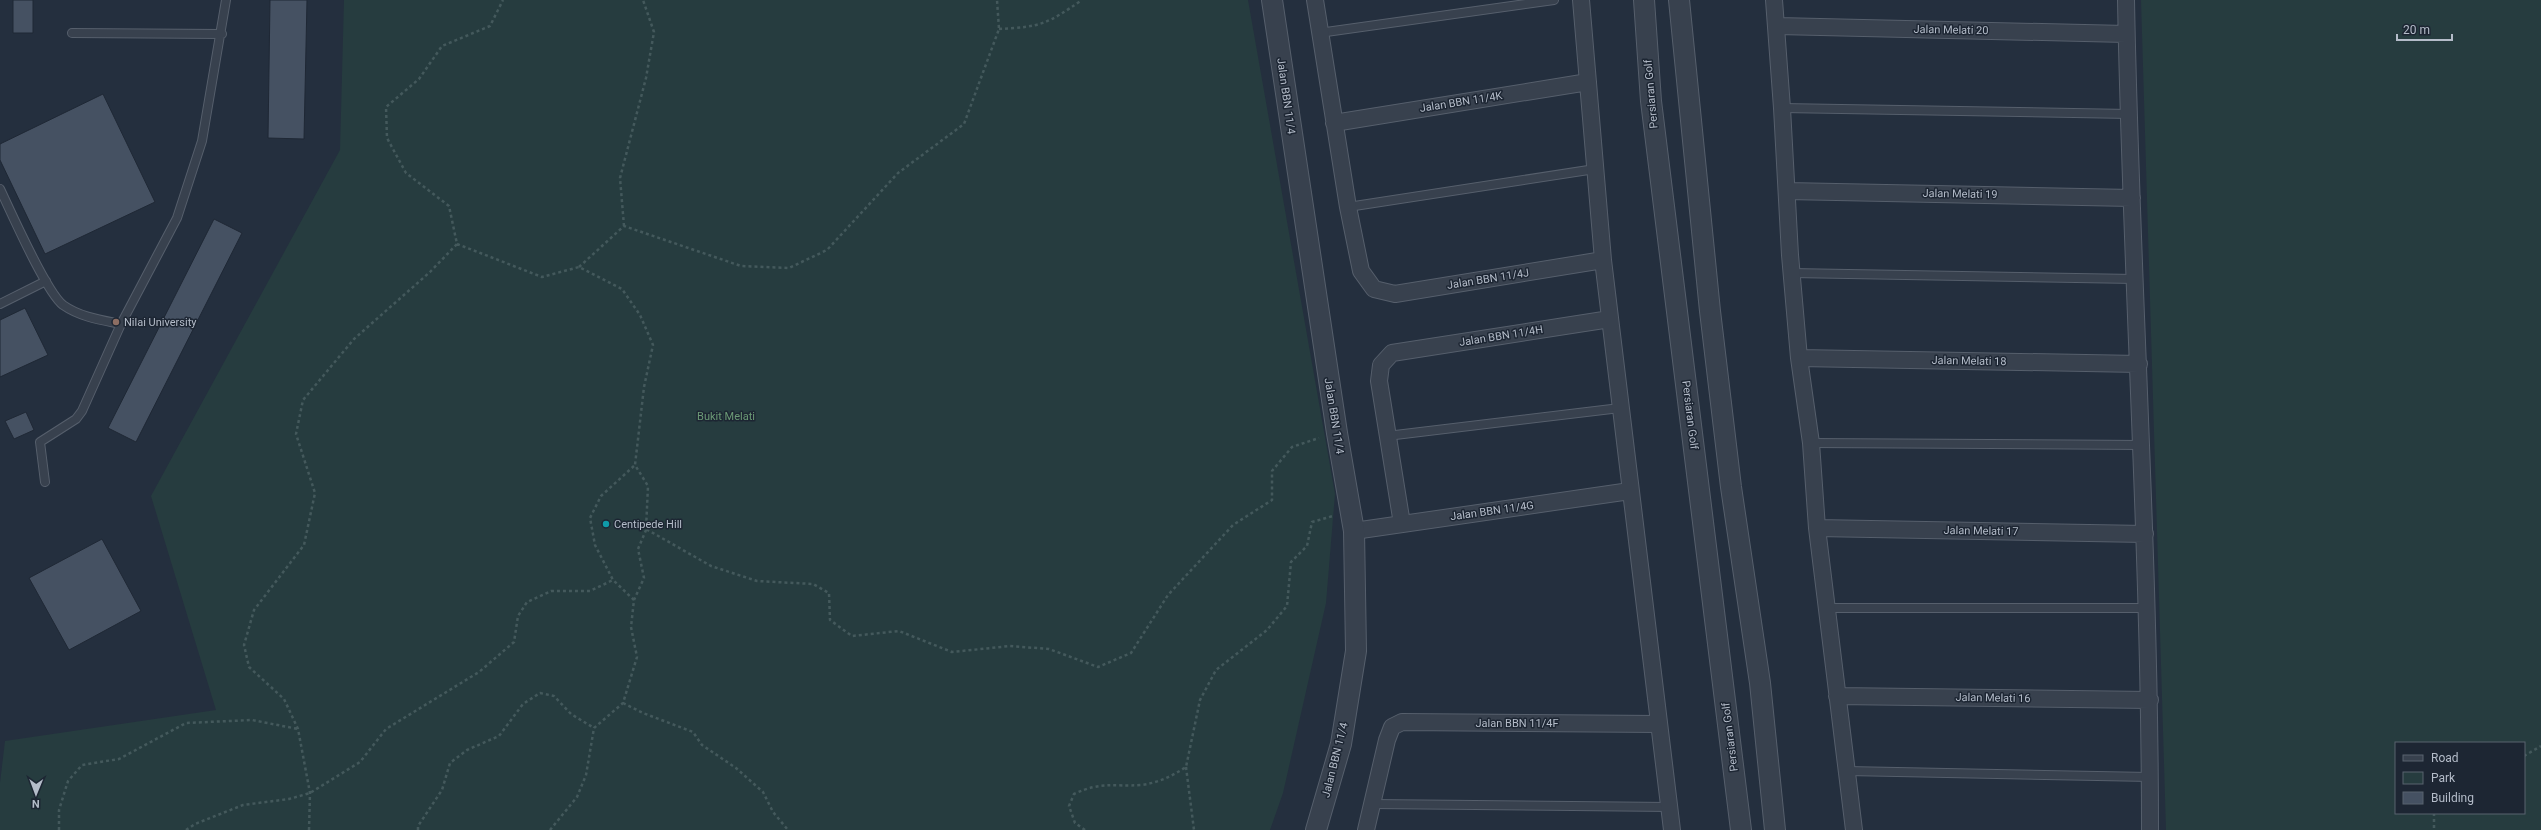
<svg xmlns="http://www.w3.org/2000/svg" width="2541" height="830" font-family="Roboto,sans-serif">
	<style>
		.green { fill: #263c3f; fill-rule: evenodd }
		.building { fill: #455162; stroke: #1f2835 }
		.lines { fill: none; stroke-linecap: round; stroke-linejoin: round }
		.service-casing { stroke: #565f6c; stroke-width: 10 }
		.minor-casing { stroke: #565f6c; stroke-width: 18 }
		.tertiary-casing { stroke: #565f6c; stroke-width: 22 }
		.path { stroke: #44595c; stroke-width: 2.5; stroke-dasharray: 3 3; stroke-linecap: butt }
		.service { stroke: #38414e; stroke-width: 8 }
		.minor { stroke: #38414e; stroke-width: 16 }
		.tertiary { stroke: #38414e; stroke-width: 20 }
		.education-dot { fill: #8d6e63; stroke: #1d2633; stroke-width: 1.5 }
		.culture-dot { fill: #0f9aa8; stroke: #1d2633; stroke-width: 1.5 }
		.labels { text-anchor: middle; dominant-baseline: central; stroke-width: 3; stroke-linejoin: round; paint-order: stroke }
		.street-label { font-size: 11px; fill: #b4bcc9; stroke: #1d2633 }
		.poi-label { font-size: 11px; fill: #b4bcc9; stroke: #1d2633; text-anchor: start }
		.park-label { font-size: 11px; fill: #6b9a76; stroke: #1d2633 }
	</style>
	<rect width="100%" height="100%" fill="#242f3e"/>
	<!-- green -->
	<path class="green" d="M 344,0 L 1248,0 L 1335,494 L 1326,603 L 1283,793 L 1270,830 L 0,830 L 0,783 L 5,741 L 216,710 L 151,496 L 340,150 Z
		M 2141,0 L 2541,0 L 2541,830 L 2166,830 ZM 2396,743 L 2524,743 L 2524,813 L 2396,813 Z"/>
	<!-- building -->
	<path class="building" d="M 13,0 L 33,0 L 33,33 L 13,33 Z
		M 270,0 L 307,0 L 304,139 L 268,138 Z
		M 103,94 L 155,202 L 45,254 L 0,160 L 0,144 Z
		M 214,219 L 242,233 L 136,442 L 108,428 Z
		M 25,308 L 48,355 L 0,377 L 0,320 Z
		M 26,412 L 34,430 L 14,439 L 5,421 Z
		M 102,539 L 141,611 L 69,650 L 29,578 Z"/>
	<g class="lines">
		<!-- service casing -->
		<g class="service-casing">
			<path id="service" d="M 72,33 L 222,34
				M 1319,33 L 1554,0
				M 1782,108 L 2130,114
				M 0,189 C 11,212 46,292 63,305 C 80,317 101,320 121,324
				M 1348,207 L 1595,169
				M 1791,273 L 2135,279
				M 0,304 L 46,281
				M 1387,436 L 1620,408
				M 1811,443 L 2142,445
				M 45,482 L 40,442 L 76,419 L 82,411 L 121,324 L 177,218 L 202,141 L 226,0
				M 1826,608 L 2147,608
				M 1847,771 L 2150,777
				M 1371,804 L 1669,807"/>
		</g>
		<!-- minor casing -->
		<g class="minor-casing">
			<path id="minor" d="M 1315,0 L 1348,207 L 1361,271 L 1374,289 L 1395,294 L 1603,260
				M 1581,0 L 1603,260 L 1672,830
				M 1774,0 L 1782,108 L 1790,255 L 1799,358 L 1811,443 L 1817,528 L 1854,830
				M 2126,0 C 2131,277 2150,553 2150,830
				M 1776,26 L 2126,34
				M 1334,123 L 1588,82
				M 1787,191 L 2132,198
				M 1799,358 L 2139,364
				M 1402,524 L 1379,381 L 1381,365 L 1392,353 L 1610,319
				M 1817,528 L 2145,534
				M 1354,531 L 1630,491
				M 1837,696 L 2150,700
				M 1366,830 L 1387,740 L 1392,727 L 1402,722 L 1658,724"/>
		</g>
		<!-- tertiary casing -->
		<g class="tertiary-casing">
			<path id="tertiary" d="M 1272,0 L 1337,433 L 1354,531 L 1356,651 L 1341,744 L 1316,830
				M 1644,0 L 1651,101 L 1741,830
				M 1679,0 L 1710,311 L 1731,487 L 1760,683 L 1775,830"/>
		</g>
		<!-- path -->
		<path class="path" d="M 999,29 C 1041,27 1047,24 1082,0
			M 624,226 L 620,178 L 646,78 L 654,32 L 643,0
			M 457,244 L 542,277 L 579,267 L 622,289 L 640,315 L 653,345 L 644,387 L 635,465 L 648,486 L 646,529 L 711,566 L 757,581 L 813,584 L 829,593 L 830,620 L 852,636 L 899,631 L 952,652 L 1010,646 L 1049,649 L 1098,667 L 1131,653 L 1168,595 L 1233,525 L 1272,500 L 1272,471 L 1292,447 L 1319,438
			M 579,267 L 624,226 L 741,266 L 789,268 L 827,250 L 898,173 L 964,124 L 999,29 L 997,0
			M 634,600 L 613,580 L 595,545 L 590,518 L 601,496 L 635,465
			M 623,703 L 643,713 L 693,732 L 702,745 L 736,768 L 763,792 L 773,812 L 788,830
			M 2524,756 L 2541,746
			M 1186,767 L 1194,830
			M 2434,813 L 2434,830
			M 59,830 L 59,810 L 68,781 L 82,765 L 119,759 L 186,723 L 252,720 L 298,729
			M 186,830 L 195,824 L 243,805 L 289,799 L 310,793 L 360,762 L 386,729 L 479,672 L 514,642 L 518,616 L 527,602 L 551,591 L 590,591 L 613,580
			M 309,830 L 310,793 L 298,729 L 284,699 L 249,667 L 244,645 L 254,610 L 304,545 L 315,493 L 296,434 L 303,400 L 354,339 L 430,272 L 457,244 L 449,206 L 406,173 L 387,138 L 386,107 L 419,79 L 442,46 L 490,26 L 503,0
			M 418,830 L 418,826 L 442,790 L 450,763 L 467,750 L 499,736 L 523,704 L 540,693 L 554,696 L 571,714 L 594,728
			M 550,830 L 577,797 L 586,775 L 594,728 L 623,703 L 637,657 L 631,627 L 634,600 L 644,578 L 638,549 L 646,530
			M 1085,830 L 1075,823 L 1069,806 L 1074,794 C 1102,781 1112,787 1141,785 C 1158,783 1172,776 1186,767 L 1200,700 L 1216,670 L 1267,630 L 1287,606 L 1291,562 L 1307,546 L 1312,522 L 1333,516"/>
		<!-- service -->
		<use href="#service" class="service"/>
		<!-- minor -->
		<use href="#minor" class="minor"/>
		<!-- tertiary -->
		<use href="#tertiary" class="tertiary"/>
	</g>
	<!-- markers -->
	<circle class="education-dot" cx="116" cy="322" r="4"/>
	<circle class="culture-dot" cx="606" cy="524" r="4"/>
	<g class="labels">
		<!-- street labels -->
		<g class="street-label">
			<text transform="translate(1951 30) rotate(1)">Jalan Melati 20</text>
			<text transform="translate(1651 94) rotate(-95)">Persiaran Golf</text>
			<text transform="translate(1286 96) rotate(82)">Jalan BBN 11/4</text>
			<text transform="translate(1461 102) rotate(-9)">Jalan BBN 11/4K</text>
			<text transform="translate(1960 194) rotate(1)">Jalan Melati 19</text>
			<text transform="translate(1488 279) rotate(-9)">Jalan BBN 11/4J</text>
			<text transform="translate(1501 336) rotate(-9)">Jalan BBN 11/4H</text>
			<text transform="translate(1969 361) rotate(1)">Jalan Melati 18</text>
			<text transform="translate(1690 415) rotate(83)">Persiaran Golf</text>
			<text transform="translate(1334 416) rotate(81)">Jalan BBN 11/4</text>
			<text transform="translate(1492 511) rotate(-8)">Jalan BBN 11/4G</text>
			<text transform="translate(1981 531) rotate(1)">Jalan Melati 17</text>
			<text transform="translate(1993 698) rotate(1)">Jalan Melati 16</text>
			<text x="1517" y="723">Jalan BBN 11/4F</text>
			<text transform="translate(1730 737) rotate(-97)">Persiaran Golf</text>
			<text transform="translate(1335 760) rotate(-76)">Jalan BBN 11/4</text>
		</g>
		<!-- poi labels -->
		<g class="poi-label">
			<text x="124" y="322">Nilai University</text>
			<text x="614" y="524">Centipede Hill</text>
		</g>
		<!-- park labels -->
		<g class="park-label">
			<text x="726" y="416">Bukit Melati</text>
		</g>
	</g>
	<!-- legend -->
	<rect x="2395" y="742" width="130" height="72" fill="#1d2633" stroke="#59626f"/>
	<rect x="2403" y="755" width="20" height="6" fill="#38414e" stroke="#59626f"/>
	<text x="2431" y="762" font-size="12" fill="#b4bcc9">Road</text>
	<rect x="2403" y="772" width="20" height="12" fill="#263c3f" stroke="#59626f"/>
	<text x="2431" y="782" font-size="12" fill="#b4bcc9">Park</text>
	<rect x="2403" y="792" width="20" height="12" fill="#455162" stroke="#59626f"/>
	<text x="2431" y="802" font-size="12" fill="#b4bcc9">Building</text>
	<!-- north arrow -->
	<g transform="translate(36 794) rotate(181)" stroke="#1d2633" stroke-width="3" paint-order="stroke">
	<path d="M0-3L7 15L0 10L-7 15Z" fill="#b4bcc9"/>
	<text y="-6" font-size="11" font-weight="bold" text-anchor="middle" fill="#b4bcc9">N</text>
	</g>
	<!-- scale -->
	<path d="M2397 34v6h55v-6" fill="none" stroke="#b4bcc9" stroke-width="2"/>
	<text x="2403" y="34" font-size="12" fill="#b4bcc9" stroke="#1d2633" stroke-width="3" paint-order="stroke">20 m</text>
</svg>
